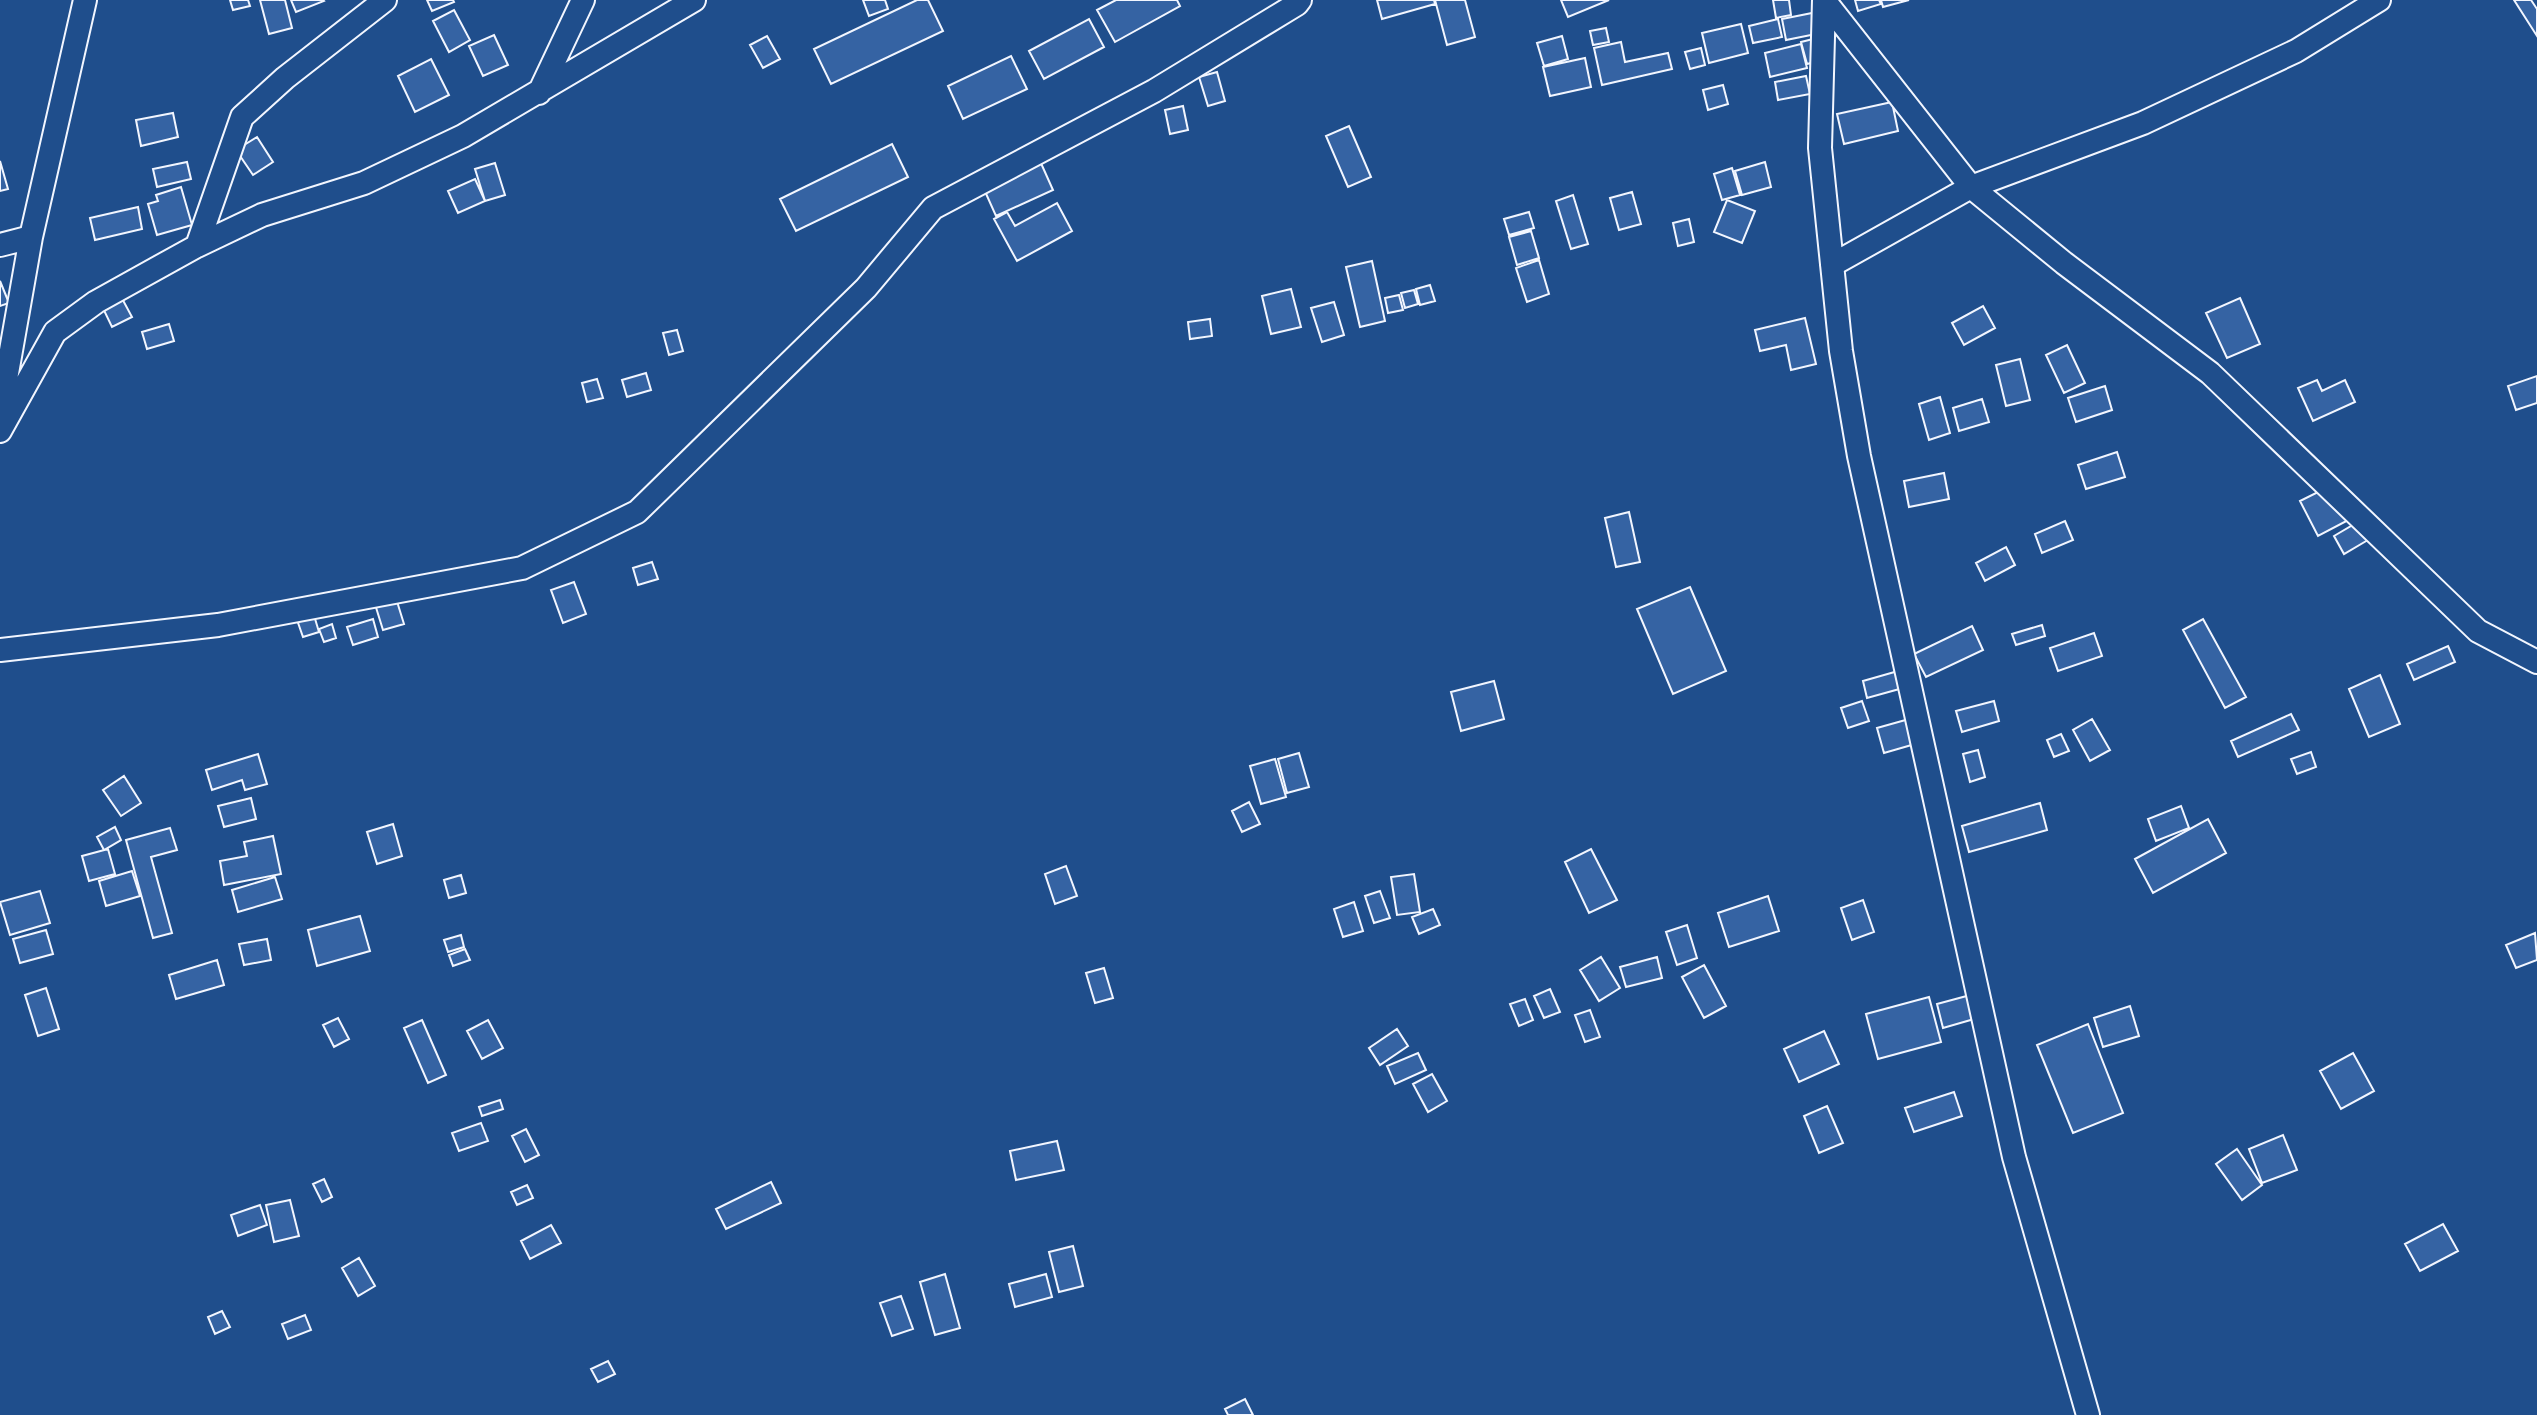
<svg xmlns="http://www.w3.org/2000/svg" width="2537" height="1415" font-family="Helvetica,sans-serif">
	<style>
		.building { fill: #3563a3; stroke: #f2f6ff; stroke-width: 2 }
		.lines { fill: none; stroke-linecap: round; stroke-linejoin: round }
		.minor-casing { stroke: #f2f6ff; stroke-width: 26 }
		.minor { stroke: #1f4e8c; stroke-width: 22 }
	</style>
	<rect width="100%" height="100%" fill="#1f4e8c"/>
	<!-- building -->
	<path class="building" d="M 230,0 L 248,0 L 250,6 L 233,10 Z
		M 260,0 L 285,0 L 292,28 L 269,34 Z
		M 291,0 L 323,0 L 324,1 L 296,12 Z
		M 427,0 L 453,0 L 454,2 L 432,11 Z
		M 863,0 L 885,0 L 888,9 L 869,16 Z
		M 917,0 L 928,0 L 943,31 L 831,84 L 814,49 Z
		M 1116,0 L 1177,0 L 1180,6 L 1115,42 L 1097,10 Z
		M 1377,0 L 1434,0 L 1435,4 L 1382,19 Z
		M 1435,0 L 1465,0 L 1475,37 L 1447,45 Z
		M 1561,0 L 1609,0 L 1568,17 Z
		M 1773,0 L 1789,0 L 1791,15 L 1776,18 Z
		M 1855,0 L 1879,0 L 1881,4 L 1858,11 Z
		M 1881,0 L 1909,0 L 1883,7 Z
		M 2514,0 L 2531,0 L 2537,9 L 2537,36 Z
		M 454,10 L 470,40 L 449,52 L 433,21 Z
		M 1817,12 L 1821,33 L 1786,40 L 1782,19 Z
		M 1089,19 L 1104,47 L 1044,79 L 1029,51 Z
		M 1778,19 L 1782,37 L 1753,43 L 1749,26 Z
		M 1741,24 L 1748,53 L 1709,63 L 1702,33 Z
		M 1606,28 L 1609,42 L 1593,45 L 1590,31 Z
		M 494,35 L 508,65 L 483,76 L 469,46 Z
		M 767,36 L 780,59 L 763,68 L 750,45 Z
		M 1562,36 L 1568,59 L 1544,66 L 1537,43 Z
		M 1813,39 L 1819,61 L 1807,64 L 1801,42 Z
		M 1621,42 L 1625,62 L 1668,53 L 1672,69 L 1602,85 L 1594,48 Z
		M 1801,44 L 1807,68 L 1770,77 L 1765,53 Z
		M 1701,48 L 1705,65 L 1690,69 L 1685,52 Z
		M 1011,56 L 1027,89 L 963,119 L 948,86 Z
		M 1585,58 L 1591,87 L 1550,96 L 1543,67 Z
		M 431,59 L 449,95 L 415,112 L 398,76 Z
		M 1217,72 L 1225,101 L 1208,106 L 1199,77 Z
		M 1806,76 L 1810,94 L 1778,100 L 1775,82 Z
		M 1723,85 L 1728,104 L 1708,110 L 1703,90 Z
		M 1892,102 L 1898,131 L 1844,144 L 1837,114 Z
		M 1183,106 L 1188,130 L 1170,134 L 1165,110 Z
		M 173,113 L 178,137 L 141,146 L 136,120 Z
		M 1349,126 L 1371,177 L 1348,187 L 1326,136 Z
		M 257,137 L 273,162 L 253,175 L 236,150 Z
		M 892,144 L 908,177 L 796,231 L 780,199 Z
		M 0,161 L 8,189 L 0,191 Z
		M 1040,161 L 1053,190 L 996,216 L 983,187 Z
		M 187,162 L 191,179 L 157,187 L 153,169 Z
		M 1765,162 L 1771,187 L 1742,195 L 1735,171 Z
		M 495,163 L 505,195 L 485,201 L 475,169 Z
		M 1732,168 L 1740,195 L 1722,200 L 1714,174 Z
		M 475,179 L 485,201 L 458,213 L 448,191 Z
		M 181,187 L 192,225 L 157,235 L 148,204 L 158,201 L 156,195 Z
		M 1632,192 L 1641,224 L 1619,230 L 1610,198 Z
		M 1573,195 L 1588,244 L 1571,249 L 1556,201 Z
		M 1727,200 L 1755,211 L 1742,243 L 1714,232 Z
		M 1057,203 L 1072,231 L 1017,261 L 994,219 L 1007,212 L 1015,226 Z
		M 138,207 L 142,229 L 95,240 L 90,218 Z
		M 1529,212 L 1534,228 L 1509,235 L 1504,219 Z
		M 1689,219 L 1694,242 L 1678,246 L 1673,223 Z
		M 1531,231 L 1539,258 L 1517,265 L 1509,237 Z
		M 1539,260 L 1549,294 L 1527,302 L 1516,268 Z
		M 1372,261 L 1385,321 L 1360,327 L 1346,267 Z
		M 0,281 L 9,303 L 0,306 Z
		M 1430,285 L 1435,301 L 1420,305 L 1416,289 Z
		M 1291,289 L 1301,327 L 1271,334 L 1262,296 Z
		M 1414,290 L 1418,304 L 1405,308 L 1401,293 Z
		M 118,291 L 132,317 L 112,327 L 99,300 Z
		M 1399,295 L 1403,310 L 1388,313 L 1385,298 Z
		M 2240,298 L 2260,344 L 2227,358 L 2206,313 Z
		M 1334,302 L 1344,335 L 1322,342 L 1311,308 Z
		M 1983,306 L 1995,328 L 1964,345 L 1952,323 Z
		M 1805,318 L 1816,364 L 1791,370 L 1786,345 L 1760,351 L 1755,330 Z
		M 1210,319 L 1212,336 L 1190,339 L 1188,322 Z
		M 169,324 L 174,341 L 147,349 L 142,332 Z
		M 677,330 L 683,351 L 669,355 L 663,333 Z
		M 2067,345 L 2085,383 L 2064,393 L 2046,355 Z
		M 2020,359 L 2030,400 L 2006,406 L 1996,365 Z
		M 646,373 L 651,390 L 627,397 L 622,380 Z
		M 2537,376 L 2537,403 L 2516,410 L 2508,386 Z
		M 597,379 L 603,398 L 587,402 L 582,383 Z
		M 2317,380 L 2322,391 L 2345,380 L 2355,402 L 2313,421 L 2298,388 Z
		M 2105,386 L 2112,410 L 2076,422 L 2068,398 Z
		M 1940,397 L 1950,433 L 1929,440 L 1919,404 Z
		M 1982,399 L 1989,422 L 1959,431 L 1953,408 Z
		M 2117,452 L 2125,477 L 2086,489 L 2078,465 Z
		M 1944,473 L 1949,499 L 1909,507 L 1904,481 Z
		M 2338,482 L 2356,516 L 2318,536 L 2300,501 Z
		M 1629,512 L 1640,562 L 1616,567 L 1605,518 Z
		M 2363,519 L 2373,537 L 2344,554 L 2334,536 Z
		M 2065,521 L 2073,540 L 2042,553 L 2035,534 Z
		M 2006,547 L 2015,565 L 1985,581 L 1976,563 Z
		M 652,562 L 658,579 L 638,585 L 633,568 Z
		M 574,582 L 586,614 L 563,623 L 551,590 Z
		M 1690,587 L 1726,671 L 1673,694 L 1637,609 Z
		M 395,595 L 404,624 L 383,630 L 374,601 Z
		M 313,612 L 319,632 L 303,637 L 296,617 Z
		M 373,619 L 378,637 L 353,645 L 347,627 Z
		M 2203,619 L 2246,697 L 2225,708 L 2183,630 Z
		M 332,624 L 336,638 L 324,642 L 319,629 Z
		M 2042,625 L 2045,636 L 2016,645 L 2012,634 Z
		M 1972,626 L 1983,650 L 1926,677 L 1914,654 Z
		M 2094,633 L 2102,656 L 2058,671 L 2050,648 Z
		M 2448,646 L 2455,662 L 2414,680 L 2407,664 Z
		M 1898,671 L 1903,688 L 1867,698 L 1863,681 Z
		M 2380,675 L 2400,724 L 2369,737 L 2349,689 Z
		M 1494,681 L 1504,719 L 1461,731 L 1451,692 Z
		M 1862,701 L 1869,721 L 1848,728 L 1841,708 Z
		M 1994,701 L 1999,721 L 1962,732 L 1956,711 Z
		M 2291,714 L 2299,730 L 2238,757 L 2231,741 Z
		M 1909,719 L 1915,744 L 1884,753 L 1877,728 Z
		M 2092,719 L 2110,750 L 2090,761 L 2073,730 Z
		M 2061,734 L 2069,751 L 2054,757 L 2047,740 Z
		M 1978,750 L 1985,777 L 1970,782 L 1963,754 Z
		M 2311,752 L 2316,767 L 2297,774 L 2291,759 Z
		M 1299,753 L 1309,787 L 1287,793 L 1278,759 Z
		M 258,754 L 267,784 L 245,790 L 242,780 L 212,790 L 206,770 Z
		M 1275,759 L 1286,797 L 1261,804 L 1250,766 Z
		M 124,776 L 141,803 L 121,816 L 103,790 Z
		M 251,798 L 256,819 L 224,827 L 218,806 Z
		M 1249,802 L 1260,824 L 1242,832 L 1232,811 Z
		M 2040,803 L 2047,830 L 1969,852 L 1962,826 Z
		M 2181,806 L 2189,828 L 2156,841 L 2148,819 Z
		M 2208,819 L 2226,853 L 2153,893 L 2135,859 Z
		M 393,824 L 402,856 L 377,864 L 367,832 Z
		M 115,827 L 121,840 L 104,850 L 97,837 Z
		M 170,828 L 177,850 L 151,857 L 172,933 L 153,938 L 126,840 Z
		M 273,836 L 281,874 L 224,885 L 220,861 L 247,856 L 244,842 Z
		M 108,849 L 115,874 L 89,881 L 82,856 Z
		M 1591,849 L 1617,900 L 1589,913 L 1565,862 Z
		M 1066,866 L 1077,896 L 1055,904 L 1045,874 Z
		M 132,871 L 140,896 L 106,906 L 99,881 Z
		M 1414,874 L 1420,912 L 1397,915 L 1391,877 Z
		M 461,875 L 466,893 L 449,898 L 444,880 Z
		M 275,877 L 282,899 L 238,912 L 232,890 Z
		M 40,891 L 50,923 L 10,935 L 0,902 Z
		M 1380,891 L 1390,918 L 1374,923 L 1365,896 Z
		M 1768,896 L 1779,931 L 1729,947 L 1718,913 Z
		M 1863,900 L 1874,932 L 1852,940 L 1841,908 Z
		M 1354,902 L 1363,931 L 1343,937 L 1334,909 Z
		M 1433,909 L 1440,925 L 1419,934 L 1412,917 Z
		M 360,916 L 370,951 L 317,966 L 308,930 Z
		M 1687,925 L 1697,958 L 1677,965 L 1666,932 Z
		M 46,930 L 53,954 L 20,963 L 13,939 Z
		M 2535,933 L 2537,960 L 2516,968 L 2506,945 Z
		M 461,935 L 464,947 L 448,952 L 444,940 Z
		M 267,939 L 271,960 L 244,965 L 239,944 Z
		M 465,949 L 470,960 L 453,966 L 449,955 Z
		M 1601,957 L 1620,988 L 1599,1001 L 1580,970 Z
		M 1657,957 L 1662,978 L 1626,987 L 1620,967 Z
		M 217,960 L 224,985 L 176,999 L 169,975 Z
		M 1704,965 L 1726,1006 L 1704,1018 L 1682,977 Z
		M 1104,968 L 1113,998 L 1095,1003 L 1086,973 Z
		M 46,988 L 59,1029 L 38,1036 L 25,995 Z
		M 1550,989 L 1560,1012 L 1544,1018 L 1534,996 Z
		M 1974,994 L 1981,1017 L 1943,1028 L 1937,1004 Z
		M 1929,997 L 1941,1042 L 1878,1059 L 1866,1014 Z
		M 1525,999 L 1533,1020 L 1519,1026 L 1510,1004 Z
		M 2130,1006 L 2139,1036 L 2103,1047 L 2094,1018 Z
		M 1590,1010 L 1600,1037 L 1585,1042 L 1575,1015 Z
		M 338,1018 L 349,1039 L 334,1047 L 323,1025 Z
		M 422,1020 L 446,1075 L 428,1083 L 404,1028 Z
		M 488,1020 L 503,1048 L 482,1059 L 467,1031 Z
		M 2088,1024 L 2123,1113 L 2073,1133 L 2037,1045 Z
		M 1397,1029 L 1408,1046 L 1380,1065 L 1369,1048 Z
		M 1824,1031 L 1839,1064 L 1799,1082 L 1784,1049 Z
		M 1418,1053 L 1426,1070 L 1395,1084 L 1387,1066 Z
		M 2353,1053 L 2374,1091 L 2341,1109 L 2320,1071 Z
		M 1432,1074 L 1447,1101 L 1428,1112 L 1413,1084 Z
		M 1954,1092 L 1962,1116 L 1914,1132 L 1905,1108 Z
		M 500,1100 L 503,1109 L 482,1116 L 479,1107 Z
		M 1827,1106 L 1843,1143 L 1819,1153 L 1804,1116 Z
		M 481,1123 L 488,1141 L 459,1151 L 452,1133 Z
		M 526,1129 L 539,1155 L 525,1162 L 512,1136 Z
		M 2283,1135 L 2297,1170 L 2262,1183 L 2249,1149 Z
		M 1057,1141 L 1064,1170 L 1016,1180 L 1010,1151 Z
		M 2237,1149 L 2262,1185 L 2242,1200 L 2216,1164 Z
		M 324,1179 L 332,1197 L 322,1202 L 313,1184 Z
		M 771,1182 L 781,1203 L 726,1229 L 716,1209 Z
		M 527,1185 L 533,1198 L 517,1205 L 511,1192 Z
		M 290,1200 L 299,1236 L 274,1242 L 266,1205 Z
		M 260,1205 L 267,1225 L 238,1236 L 231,1215 Z
		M 2443,1224 L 2458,1251 L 2420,1271 L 2405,1244 Z
		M 551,1225 L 561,1243 L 530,1259 L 521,1241 Z
		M 1073,1246 L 1083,1286 L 1059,1292 L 1049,1252 Z
		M 359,1258 L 375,1286 L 358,1296 L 342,1268 Z
		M 945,1274 L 960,1328 L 935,1335 L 920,1282 Z
		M 1046,1274 L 1052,1297 L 1015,1307 L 1009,1284 Z
		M 901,1296 L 913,1329 L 892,1336 L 880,1303 Z
		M 222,1311 L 230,1327 L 215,1334 L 208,1317 Z
		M 305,1315 L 311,1330 L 288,1339 L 282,1324 Z
		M 608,1361 L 615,1374 L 598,1382 L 591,1369 Z
		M 1245,1399 L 1253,1415 L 1228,1415 L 1225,1409 Z"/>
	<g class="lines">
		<!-- minor casing -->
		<g class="minor-casing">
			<path id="minor" d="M 1824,0 L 1820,148 L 1841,351 L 1859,456 L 2014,1157 L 2088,1415
				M 1824,0 L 1971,187 L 2064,263 L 2210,373 L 2478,631 L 2537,662
				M 539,93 L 583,0
				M 0,245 L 31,237
				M 197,246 L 242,117 L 285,78 L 385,0
				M 1832,265 L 1971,187 L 2143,123 L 2296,51 L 2379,0
				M 0,413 L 31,237 L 85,0
				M 0,431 L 55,332 L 96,302 L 197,246 L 262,215 L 364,183 L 463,136 L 694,0
				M 0,650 L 218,625 L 522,568 L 637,512 L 866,288 L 933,208 L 1154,91 L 1297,4 L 1300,0"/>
		</g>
		<!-- minor -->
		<use href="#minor" class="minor"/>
	</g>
</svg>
